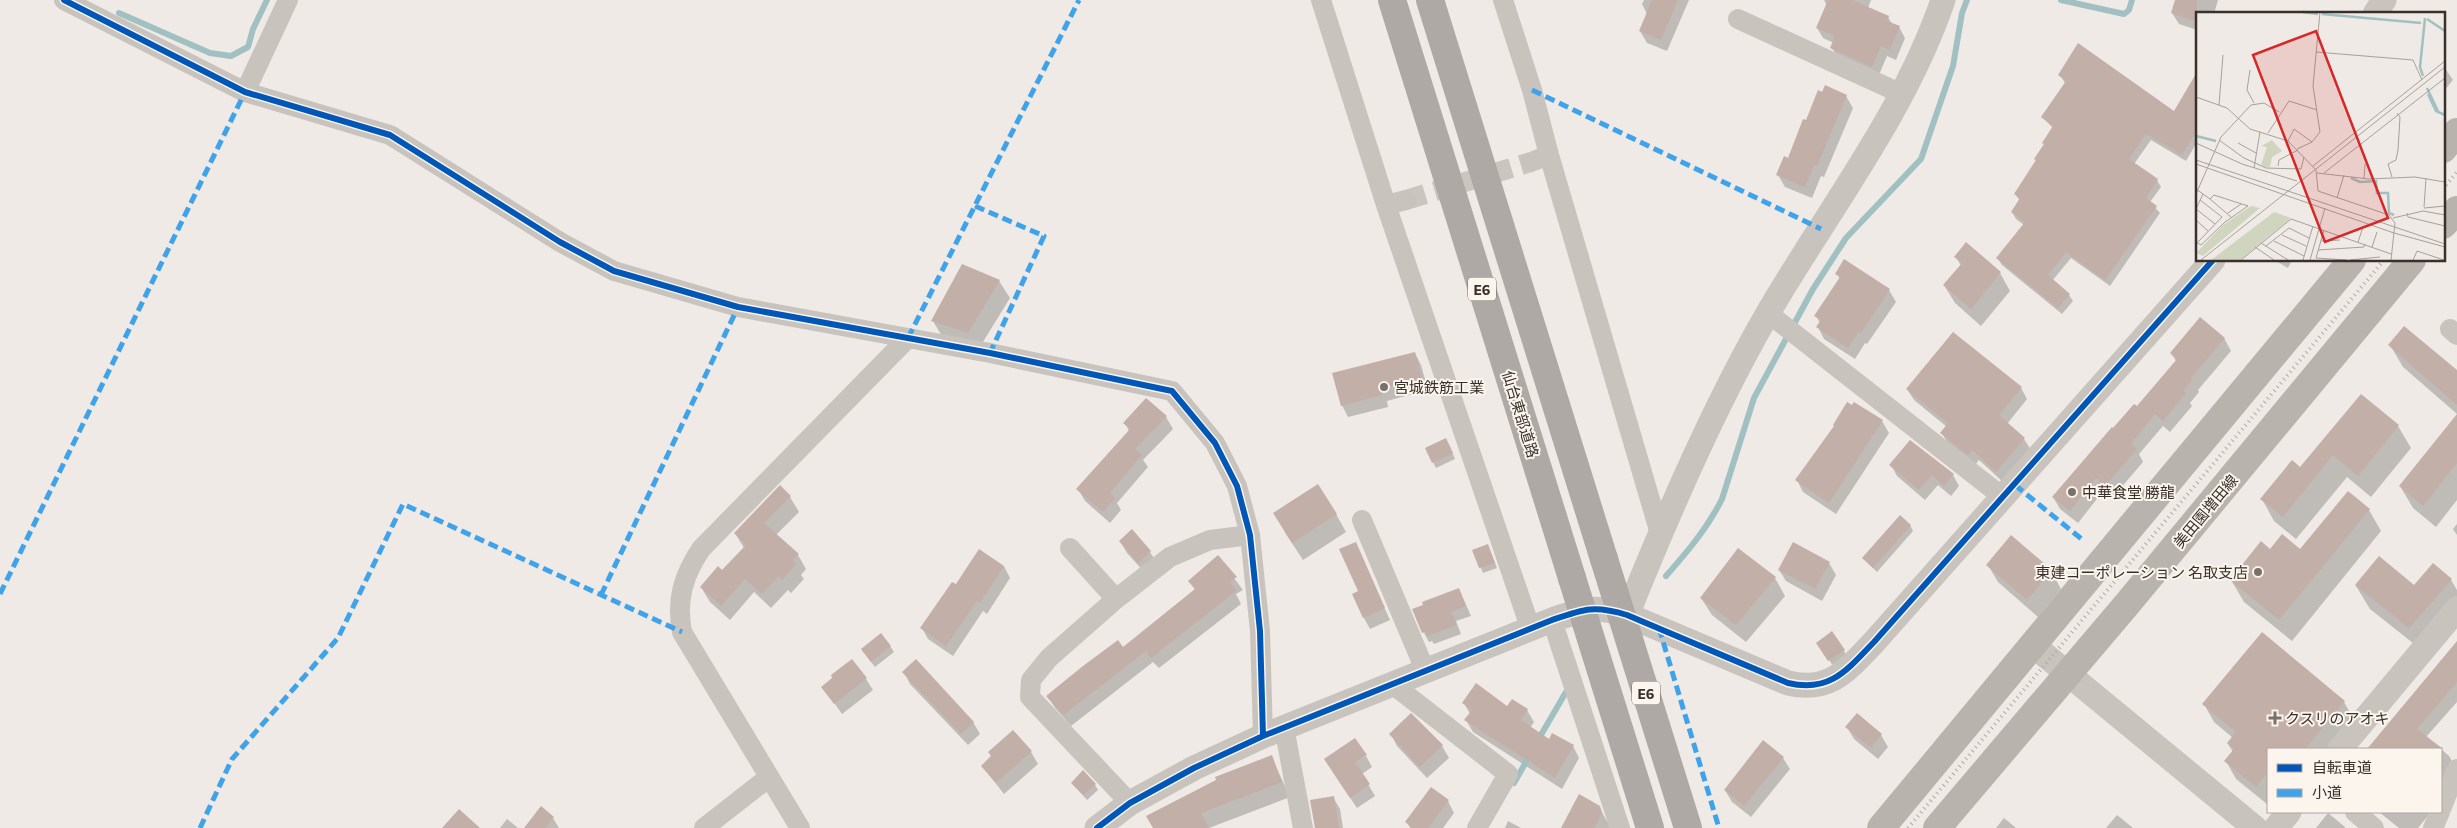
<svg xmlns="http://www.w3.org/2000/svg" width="2457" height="828" font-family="Commissioner,'Noto Sans JP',sans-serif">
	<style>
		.shadow { fill: #0003 }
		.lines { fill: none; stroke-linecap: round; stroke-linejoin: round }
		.stream { stroke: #a1c0c1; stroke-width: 6 }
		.building { fill: #c2afa7 }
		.minor-tunnel { stroke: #cbc5c0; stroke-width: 20; stroke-dasharray: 20 10; stroke-linecap: butt }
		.minor { stroke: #c9c3bd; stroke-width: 20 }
		.tertiary { stroke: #c9c3bd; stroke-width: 25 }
		.secondary { stroke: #b9b3ae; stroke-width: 28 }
		.motorway { stroke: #aea9a4; stroke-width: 28 }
		.rail { stroke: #b1aba7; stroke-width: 4; stroke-dasharray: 1 4; stroke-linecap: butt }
		.motorway-bridge { stroke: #aea9a4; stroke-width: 28 }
		.quiet { stroke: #3fa3eb; stroke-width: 5; stroke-dasharray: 10 5; stroke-linecap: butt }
		.cycleway-casing { stroke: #fbf5ee; stroke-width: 9 }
		.cycleway { stroke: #0057b8; stroke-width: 6 }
		.poi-dot { fill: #79716c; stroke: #fbf5ee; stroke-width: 2 }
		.labels { text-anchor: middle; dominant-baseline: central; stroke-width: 4; stroke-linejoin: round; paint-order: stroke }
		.shield { fill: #fbf5ee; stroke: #746b66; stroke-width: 1 }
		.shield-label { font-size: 14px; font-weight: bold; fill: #3a302b }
		.poi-label { font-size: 15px; fill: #3a302b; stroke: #fbf5ee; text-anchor: start }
		.street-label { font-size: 15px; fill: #3a302b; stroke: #fbf5ee }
		.inset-river { fill: none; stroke: #a1c0c1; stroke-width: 2.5 }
		.inset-road { fill: none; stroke: #a7a09b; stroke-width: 1 }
		.view { fill: #d62828; fill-opacity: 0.15; stroke: #d62828; stroke-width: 2.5 }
		.inset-edge { fill: none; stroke: #3a302b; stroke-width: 2.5 }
	</style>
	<rect width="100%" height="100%" fill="#efeae5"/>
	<!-- shadow -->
	<path class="shadow" d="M 1644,0 L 1689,0 L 1667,51 L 1647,43 L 1640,31 L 1647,14 L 1642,4 Z
		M 1824,0 L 1871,0 L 1868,8 L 1888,17 L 1892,24 L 1899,27 L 1905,38 L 1896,60 L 1887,56 L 1878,77 L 1838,58 L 1832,48 L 1834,43 L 1823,38 L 1817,28 L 1827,6 Z
		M 2177,0 L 2218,0 L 2214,14 L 2197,14 L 2197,30 L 2179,24 L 2172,13 Z
		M 2443,65 L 2453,80 L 2443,92 Z
		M 2060,75 L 2174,112 L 2197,79 L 2197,142 L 2186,161 L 2151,140 L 2134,164 L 2157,180 L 2161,187 L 2150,202 L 2160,213 L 2110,286 L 2071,258 L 2052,281 L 2069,295 L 2073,301 L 2062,314 L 2002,265 L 1998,259 L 2024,225 L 2016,219 L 2012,212 L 2020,201 L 2015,194 L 2036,161 L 2035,159 L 2045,146 L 2043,143 L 2053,128 L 2042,117 L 2065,83 Z
		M 1846,96 L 1853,108 L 1824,177 L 1821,176 L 1812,198 L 1785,187 L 1778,175 L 1789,160 Z
		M 1966,244 L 2000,273 L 2010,291 L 1981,326 L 1955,303 L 1944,285 L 1961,266 L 1956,257 Z
		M 2274,260 L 2292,260 L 2288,268 Z
		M 1837,274 L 1889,290 L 1896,302 L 1867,344 L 1865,343 L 1855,359 L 1824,339 L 1818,327 L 1820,323 L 1816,316 L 1840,279 Z
		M 999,281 L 1010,298 L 978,350 L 943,338 L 933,321 Z
		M 2224,338 L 2231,351 L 2198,390 L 2199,392 L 2190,403 L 2192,406 L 2170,432 L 2163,426 L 2139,454 L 2143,462 L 2113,497 L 2104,490 L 2078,523 L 2060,509 L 2053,497 L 2114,430 L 2138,408 L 2176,361 L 2171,353 Z
		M 2390,345 L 2457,371 L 2457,414 L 2403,367 Z
		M 1415,353 L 1421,365 L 1428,390 L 1387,401 L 1388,407 L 1348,417 L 1342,405 Z
		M 2021,388 L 2027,399 L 2007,424 L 2024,439 L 2031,450 L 2003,482 L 1979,460 L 1975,465 L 1948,444 L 1942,433 L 1947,427 L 1914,400 L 1907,389 Z
		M 1854,404 L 1882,421 L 1889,433 L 1836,514 L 1803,492 L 1797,480 Z
		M 2457,416 L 2457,500 L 2436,527 L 2413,508 L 2400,486 Z
		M 1166,417 L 1173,429 L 1143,460 L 1148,467 L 1117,503 L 1121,510 L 1110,523 L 1085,501 L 1078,489 L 1129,431 L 1125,423 Z
		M 2398,426 L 2411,448 L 2371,497 L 2347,477 L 2296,539 L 2274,521 L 2262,499 L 2301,469 Z
		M 1449,445 L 1455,459 L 1436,468 L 1433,462 Z
		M 1891,465 L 1953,475 L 1959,486 L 1951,496 L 1938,485 L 1925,500 L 1897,476 Z
		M 780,487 L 790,497 L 799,512 L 776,535 L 798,555 L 806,569 L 801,575 L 804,579 L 791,593 L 788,590 L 771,608 L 754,592 L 730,620 L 710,602 L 701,587 L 722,572 L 744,548 L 735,533 Z
		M 2369,510 L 2381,531 L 2292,641 L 2244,602 L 2231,580 L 2270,550 L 2300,550 Z
		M 1336,514 L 1346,532 L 1303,560 L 1284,531 Z
		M 2457,524 L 2457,535 L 2453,529 Z
		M 1910,525 L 1913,531 L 1877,572 L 1863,558 Z
		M 1132,531 L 1150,552 L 1157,563 L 1146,574 L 1127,553 L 1120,541 Z
		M 2011,537 L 2051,571 L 2061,589 L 2038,617 L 1998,582 L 1988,565 Z
		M 1355,544 L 1390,620 L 1370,629 L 1364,618 Z
		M 1473,551 L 1490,551 L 1497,568 L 1483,573 Z
		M 1218,557 L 1243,590 L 1236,594 L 1241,604 L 1159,668 L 1153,662 L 1071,726 L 1055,708 L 1048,697 L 1123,648 L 1195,590 L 1190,581 Z
		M 1829,563 L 1836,575 L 1822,601 L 1786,581 L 1779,570 Z
		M 1004,566 L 1010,578 L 987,614 L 983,611 L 953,656 L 928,639 L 922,628 L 956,586 Z
		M 1775,578 L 1785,596 L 1746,642 L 1712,615 L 1701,598 Z
		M 2451,580 L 2457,590 L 2457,612 L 2423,651 L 2370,609 L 2356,586 L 2414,586 Z
		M 1459,589 L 1471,616 L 1456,621 L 1461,634 L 1434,644 L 1432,641 L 1429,642 L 1424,633 Z
		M 890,646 L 894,652 L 875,667 L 862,650 Z
		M 1821,648 L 1844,651 L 1847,656 L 1833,666 Z
		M 2451,650 L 2457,654 L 2457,702 L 2426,737 L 2441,749 L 2369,749 Z
		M 904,672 L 973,722 L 980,734 L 968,745 L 910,684 Z
		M 866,679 L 873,690 L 842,714 L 823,687 Z
		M 1512,700 L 1527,710 L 1534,722 L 1530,728 L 1550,741 L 1573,746 L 1579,758 L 1562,789 L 1473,732 L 1466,720 L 1470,714 L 1464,703 L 1508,707 Z
		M 2344,702 L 2354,720 L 2329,749 L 2268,749 L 2267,804 L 2236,779 L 2226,761 L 2233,752 L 2228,744 L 2233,738 L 2214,722 L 2204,704 Z
		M 1411,715 L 1442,746 L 1449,758 L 1427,778 L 1397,746 L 1391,734 Z
		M 1857,715 L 1881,735 L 1888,747 L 1878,759 L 1854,739 L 1847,727 Z
		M 1013,731 L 1031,752 L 1038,764 L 1004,794 L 982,766 Z
		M 2441,749 L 2449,756 L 2456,768 L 2441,787 Z
		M 1271,756 L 1290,797 L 1209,828 L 1154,828 Z
		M 1366,756 L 1372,767 L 1362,774 L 1375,796 L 1357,808 L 1332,771 Z
		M 1783,758 L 1790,769 L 1751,817 L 1732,802 L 1725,790 Z
		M 1072,783 L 1095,785 L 1098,790 L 1087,800 Z
		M 1333,797 L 1340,809 L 1343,828 L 1316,828 Z
		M 1448,801 L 1454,813 L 1443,828 L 1410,828 L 1407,822 Z
		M 1599,807 L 1611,828 L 1562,828 Z
		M 2379,812 L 2431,812 L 2418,828 L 2399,828 Z
		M 2328,813 L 2345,827 L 2345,828 L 2316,828 Z
		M 2117,815 L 2133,828 L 2106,828 Z
		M 553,818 L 559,828 L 525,828 Z
		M 2004,818 L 2016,828 L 1996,828 Z
		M 507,819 L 518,828 L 500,828 Z
		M 1508,821 L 1521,828 L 1505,828 Z"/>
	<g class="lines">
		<!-- stream -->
		<path class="stream" d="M 2061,0 L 2124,14 L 2129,10 L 2132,0
			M 119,13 L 210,53 L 231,56 L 248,47 L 253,29 L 267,0
			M 1666,576 C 1687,552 1707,529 1722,499 L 1754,398 L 1813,289 L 1846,238 L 1921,159 L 1953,66 L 1962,13 L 1967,0
			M 1538,740 L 1566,692
			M 1514,783 L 1531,753"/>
	</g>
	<!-- building -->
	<path class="building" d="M 1652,0 L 1678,0 L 1661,40 L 1639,31 Z
		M 1828,0 L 1852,0 L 1889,16 L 1887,21 L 1900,26 L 1890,50 L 1881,46 L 1872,67 L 1830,48 L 1835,36 L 1816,28 Z
		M 2175,0 L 2197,0 L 2197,22 L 2171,13 Z
		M 2078,43 L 2174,111 L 2197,72 L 2197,130 L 2182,155 L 2146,134 L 2129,159 L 2158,179 L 2146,198 L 2157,206 L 2105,280 L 2066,252 L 2048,275 L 2070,294 L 2058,308 L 1996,258 L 2025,222 L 2011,212 L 2020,198 L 2014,194 L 2036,160 L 2034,159 L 2044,144 L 2042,143 L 2053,126 L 2041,117 L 2066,81 L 2058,75 Z
		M 1825,85 L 1847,95 L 1817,166 L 1814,165 L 1805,187 L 1776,175 L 1784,156 L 1788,158 L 1803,119 L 1806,120 L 1818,90 L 1822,92 Z
		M 1966,242 L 2001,272 L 1971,309 L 1943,285 L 1962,263 L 1954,257 Z
		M 1844,259 L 1890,289 L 1861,333 L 1858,332 L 1848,348 L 1816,327 L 1821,320 L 1814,316 L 1840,277 L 1835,274 Z
		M 962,264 L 1000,280 L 968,333 L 931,321 Z
		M 2200,317 L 2225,338 L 2191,378 L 2193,379 L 2183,391 L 2186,393 L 2163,421 L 2155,414 L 2131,444 L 2137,449 L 2105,486 L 2096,478 L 2070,511 L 2052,497 L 2112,427 L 2113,428 L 2134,404 L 2137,406 L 2177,359 L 2170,353 Z
		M 2404,326 L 2457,370 L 2457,405 L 2388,345 Z
		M 1953,332 L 2022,387 L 1999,415 L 2025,438 L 1996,472 L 1972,450 L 1968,455 L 1940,433 L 1948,423 L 1906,389 Z
		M 1415,352 L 1422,378 L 1381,389 L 1382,395 L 1341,406 L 1332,373 Z
		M 2361,394 L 2399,425 L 2358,476 L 2333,455 L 2283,517 L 2260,499 L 2292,460 L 2300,467 Z
		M 1146,398 L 1167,416 L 1135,449 L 1142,455 L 1110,493 L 1115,498 L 1103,512 L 1076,489 L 1130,429 L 1123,423 Z
		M 1847,402 L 1852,405 L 1854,402 L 1883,420 L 1829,503 L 1795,480 L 1834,426 L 1833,425 Z
		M 2457,414 L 2457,463 L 2423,506 L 2399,486 Z
		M 1446,438 L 1453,453 L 1432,463 L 1425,448 Z
		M 1910,440 L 1954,474 L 1944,486 L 1932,475 L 1919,490 L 1889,465 Z
		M 1318,484 L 1337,514 L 1292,543 L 1273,513 Z
		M 780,485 L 791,496 L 764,523 L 799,554 L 793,560 L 796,564 L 782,580 L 779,576 L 762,594 L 745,579 L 721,606 L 700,587 L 718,566 L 722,570 L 746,545 L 734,533 Z
		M 2348,491 L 2370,509 L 2279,620 L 2230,580 L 2261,541 L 2270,549 L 2282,534 L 2300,549 Z
		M 1900,515 L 1911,525 L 1873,568 L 1862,558 Z
		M 1132,529 L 1151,551 L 1138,563 L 1119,541 Z
		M 2011,535 L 2052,570 L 2027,600 L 1986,565 Z
		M 1356,542 L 1385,608 L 1363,618 L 1352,594 L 1358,591 L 1339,549 Z
		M 1793,542 L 1830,562 L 1815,589 L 1778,570 Z
		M 1488,544 L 1495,563 L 1479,568 L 1472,550 Z
		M 1738,548 L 1776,577 L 1736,625 L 1700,598 Z
		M 979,549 L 1004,566 L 980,603 L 977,601 L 946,646 L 920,628 L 952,582 L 956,584 Z
		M 1218,555 L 1237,577 L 1230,581 L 1236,591 L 1151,658 L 1146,651 L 1063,715 L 1046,696 L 1083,666 L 1118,640 L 1123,647 L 1195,589 L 1188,581 Z
		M 2379,556 L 2414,585 L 2433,563 L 2452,579 L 2409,628 L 2355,585 Z
		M 1459,588 L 1466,606 L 1451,612 L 1457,625 L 1427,636 L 1426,632 L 1422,633 L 1412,609 L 1423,605 L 1422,602 Z
		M 1832,631 L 1845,650 L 1828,661 L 1816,643 Z
		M 2262,632 L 2345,701 L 2305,749 L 2268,749 L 2268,772 L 2256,787 L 2224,761 L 2234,749 L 2227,743 L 2236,732 L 2202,704 Z
		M 881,633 L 891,646 L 871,662 L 861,649 Z
		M 2457,641 L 2457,682 L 2417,729 L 2443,749 L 2367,749 Z
		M 852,659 L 867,678 L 834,704 L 821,687 L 832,678 L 831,675 Z
		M 916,659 L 974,722 L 961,734 L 902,672 Z
		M 1476,683 L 1507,706 L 1512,699 L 1528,709 L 1521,720 L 1549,739 L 1552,733 L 1574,745 L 1555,778 L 1464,720 L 1472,710 L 1462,703 Z
		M 1411,713 L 1443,745 L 1420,767 L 1389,734 Z
		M 1857,713 L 1882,734 L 1871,748 L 1845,727 Z
		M 1013,730 L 1032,751 L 996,783 L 981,766 L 991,756 L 988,752 Z
		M 1355,738 L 1367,755 L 1355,762 L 1370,784 L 1350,798 L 1324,759 Z
		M 1763,740 L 1784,757 L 1744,806 L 1724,790 Z
		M 1272,755 L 1282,782 L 1201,813 L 1209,828 L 1153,828 L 1146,816 L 1216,780 L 1215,777 Z
		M 1083,770 L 1096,784 L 1083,795 L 1071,783 Z
		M 1431,787 L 1449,800 L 1428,828 L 1413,828 L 1405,822 Z
		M 1579,794 L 1600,806 L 1602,813 L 1594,828 L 1561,828 Z
		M 1334,796 L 1339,828 L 1315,828 L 1310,800 Z
		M 541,806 L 554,817 L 545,828 L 524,828 Z
		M 459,809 L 480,828 L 442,828 Z"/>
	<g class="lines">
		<!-- minor-tunnel -->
		<path class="minor-tunnel" d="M 1406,200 L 1531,162"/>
		<!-- minor -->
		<path class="minor" d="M 64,0 L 245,92 L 390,135 L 560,242 L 614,271 L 738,307 L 990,353 L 1172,391 L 1215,443 L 1237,486 L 1250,535 L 1260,631 L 1263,736
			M 1321,0 L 1386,205 L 1531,630
			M 1503,0 L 1532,90 L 1549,155 L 1661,537
			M 1738,19 L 1902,94
			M 245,92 L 288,0
			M 1531,162 L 1549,155
			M 1386,205 L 1406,200
			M 1768,313 L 2004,498
			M 2450,329 L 2457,335
			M 1362,520 L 1425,670
			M 1070,548 L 1116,599
			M 1552,620 L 1620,828
			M 1391,683 L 1508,774 L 1477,828
			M 1284,727 L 1303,828
			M 1130,803 L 1030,697 L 1031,680 L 1049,658 L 1116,599 L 1170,557 L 1210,540 L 1250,535
			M 2441,809 L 2457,769
			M 2355,812 L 2374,828
			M 704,828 L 768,778
			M 800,828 L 682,632 C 676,600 683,576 701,549 L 908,338
			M 2433,828 L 2440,812"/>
		<!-- tertiary -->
		<path class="tertiary" d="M 2375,14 L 2384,0
			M 1627,615 C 1667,515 1714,406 1768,313 C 1828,210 1904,114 1943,0
			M 2034,646 L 2255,828
			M 2340,749 L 2457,609
			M 1097,828 L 1130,803 L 1194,768 L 1263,736 L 1552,620 C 1584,609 1594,605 1627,615 L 1788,683 C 1830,693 1847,670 1874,642 L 2213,260
			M 2276,828 L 2289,812"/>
		<!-- secondary -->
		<path class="secondary" d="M 2443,149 L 2457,132
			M 2443,225 L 2457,210
			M 1881,828 L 2352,260
			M 1937,828 L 2128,603 L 2412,260"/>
		<!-- motorway -->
		<path class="motorway" d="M 1392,0 L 1572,578
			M 1430,0 L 1604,559"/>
		<!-- rail -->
		<path class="rail" d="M 2443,189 L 2457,172
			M 1908,828 L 2384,260"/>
		<!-- motorway-bridge -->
		<path class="motorway-bridge" d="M 1604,559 L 1688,828
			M 1572,578 L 1650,828"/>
		<!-- quiet -->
		<path class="quiet" d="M 1532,90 L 1821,229
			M 975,206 L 1044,236 L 990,353
			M 908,338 L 1079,0
			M 2015,485 L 2084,541
			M 0,594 L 245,92
			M 601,595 L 738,307
			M 1659,628 L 1719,828
			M 200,828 L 232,759 L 338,638 L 403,504 L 682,632"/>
		<!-- cycleway casing -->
		<g class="cycleway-casing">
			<path id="cycleway" d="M 64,0 L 245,92 L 390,135 L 560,242 L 614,271 L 738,307 L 990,353 L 1172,391 L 1215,443 L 1237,486 L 1250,535 L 1260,631 L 1263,736
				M 1097,828 L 1130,803 L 1194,768 L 1263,736 L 1552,620 C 1584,609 1594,605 1627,615 L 1788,683 C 1830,693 1847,670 1874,642 L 2213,260"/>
		</g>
		<!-- cycleway -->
		<use href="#cycleway" class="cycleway"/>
	</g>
	<!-- markers -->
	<g class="poi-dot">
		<circle cx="1384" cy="387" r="5"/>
		<circle cx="2072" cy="492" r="5"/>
		<circle cx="2258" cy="572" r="5"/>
		<path d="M2272.5 710.5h5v5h5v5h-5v5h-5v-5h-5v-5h5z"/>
	</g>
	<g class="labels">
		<!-- shield labels -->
		<g class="shield">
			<rect x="1468" y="277.5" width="28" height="23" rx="4"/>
			<rect x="1632" y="681.5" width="28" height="23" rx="4"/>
		</g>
		<g class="shield-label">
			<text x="1482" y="289">E6</text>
			<text x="1646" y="693">E6</text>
		</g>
		<!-- poi labels -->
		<g class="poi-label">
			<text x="1394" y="387">宮城鉄筋工業</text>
			<text x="2082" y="492">中華食堂 勝龍</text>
			<text x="2248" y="572" text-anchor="end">東建コーポレーション 名取支店</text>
			<text x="2285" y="718">クスリのアオキ</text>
		</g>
		<!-- street labels -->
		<g class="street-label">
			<text transform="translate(1521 414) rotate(73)">仙台東部道路</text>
			<text transform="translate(2205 511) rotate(-50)">美田園増田線</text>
		</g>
	</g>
	<!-- overview -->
	<g transform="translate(2196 12)">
		<rect width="249" height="249" fill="#efeae5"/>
		<path d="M 55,194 L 64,196 L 7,244 L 0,241 L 27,213 ZM 78,200 L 95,206 L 44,248 L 15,248 Z" fill="#d0d5bf"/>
		<path d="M 76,128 L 86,139 L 76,145 L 74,155 L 70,155 L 65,153 L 71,135 L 65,134 Z" fill="#d0d5bf"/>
		<path class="inset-river" d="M 107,0 L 122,2M 126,2 L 225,11M 231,7 L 249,19M 227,64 L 224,55 L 229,6M 231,76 L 242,99M 232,82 L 240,99 L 249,103M 0,124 L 20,129M 155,166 L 164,170 L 180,169 L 181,181 L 192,181 L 193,201 L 198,203"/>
		<path class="inset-road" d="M 0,21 L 0,37M 120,40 L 217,48 L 226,68M 54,58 L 51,78 L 58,91M 0,85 L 31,96 L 54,117 L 92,129 L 120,158 L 122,179 L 193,203 L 199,211 L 195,248M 23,93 L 27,43M 72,121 L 93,89 L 121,98M 23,128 L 48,146 L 70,156 L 105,157 L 108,145M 92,129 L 98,117 L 116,130M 0,131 L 46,152 L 101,169M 42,131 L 60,141M 101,137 L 116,130 L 124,120 L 117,74 L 124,0M 0,148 L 249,232M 0,152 L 198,221 L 249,235M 82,154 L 83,148 L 102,138M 117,154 L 249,49M 58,156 L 64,120M 121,161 L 173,167 L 219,165 L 249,170M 128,161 L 249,66M 196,165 L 192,152 L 200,148 L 202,138 L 204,105 L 201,101M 168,167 L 169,152M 0,177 L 14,187 L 18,183 L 52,194M 0,182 L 25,125 L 55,93 L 68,91 L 83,100M 141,186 L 148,163M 14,187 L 35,205M 228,195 L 230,166M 228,196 L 249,194M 0,197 L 19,212M 0,197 L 7,182M 32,201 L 45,192M 211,201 L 212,205 L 249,214M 197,206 L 227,199 L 249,203M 0,208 L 12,219M 86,223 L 110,234M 78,229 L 108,244M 125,229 L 144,228M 0,230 L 5,233 L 29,210 L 52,194M 162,230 L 167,215M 1,231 L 26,205 L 4,188M 65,231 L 92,248M 70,234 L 93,216 L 113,226M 59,235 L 78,248M 176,235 L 181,220M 122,238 L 168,235 L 169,232M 120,246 L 151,248M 120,246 L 128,218M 5,248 L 249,55M 45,248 L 95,207 L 195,242M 107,248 L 117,214M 114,248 L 129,196M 154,248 L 184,245M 217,248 L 221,239 L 248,248"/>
		<path class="view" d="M 120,19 L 192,206 L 129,230 L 57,43 Z"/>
		<rect width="249" height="249" class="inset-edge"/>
	</g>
	<!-- legend -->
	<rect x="2267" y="748" width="175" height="65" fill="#fbf5ee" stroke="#aea6a0"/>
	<rect x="2277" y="764" width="25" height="8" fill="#0057b8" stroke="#aea6a0"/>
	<text x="2312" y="773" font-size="15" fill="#3a302b">自転車道</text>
	<rect x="2277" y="789" width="25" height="8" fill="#3fa3eb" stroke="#aea6a0"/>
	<text x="2312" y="798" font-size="15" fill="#3a302b">小道</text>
</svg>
